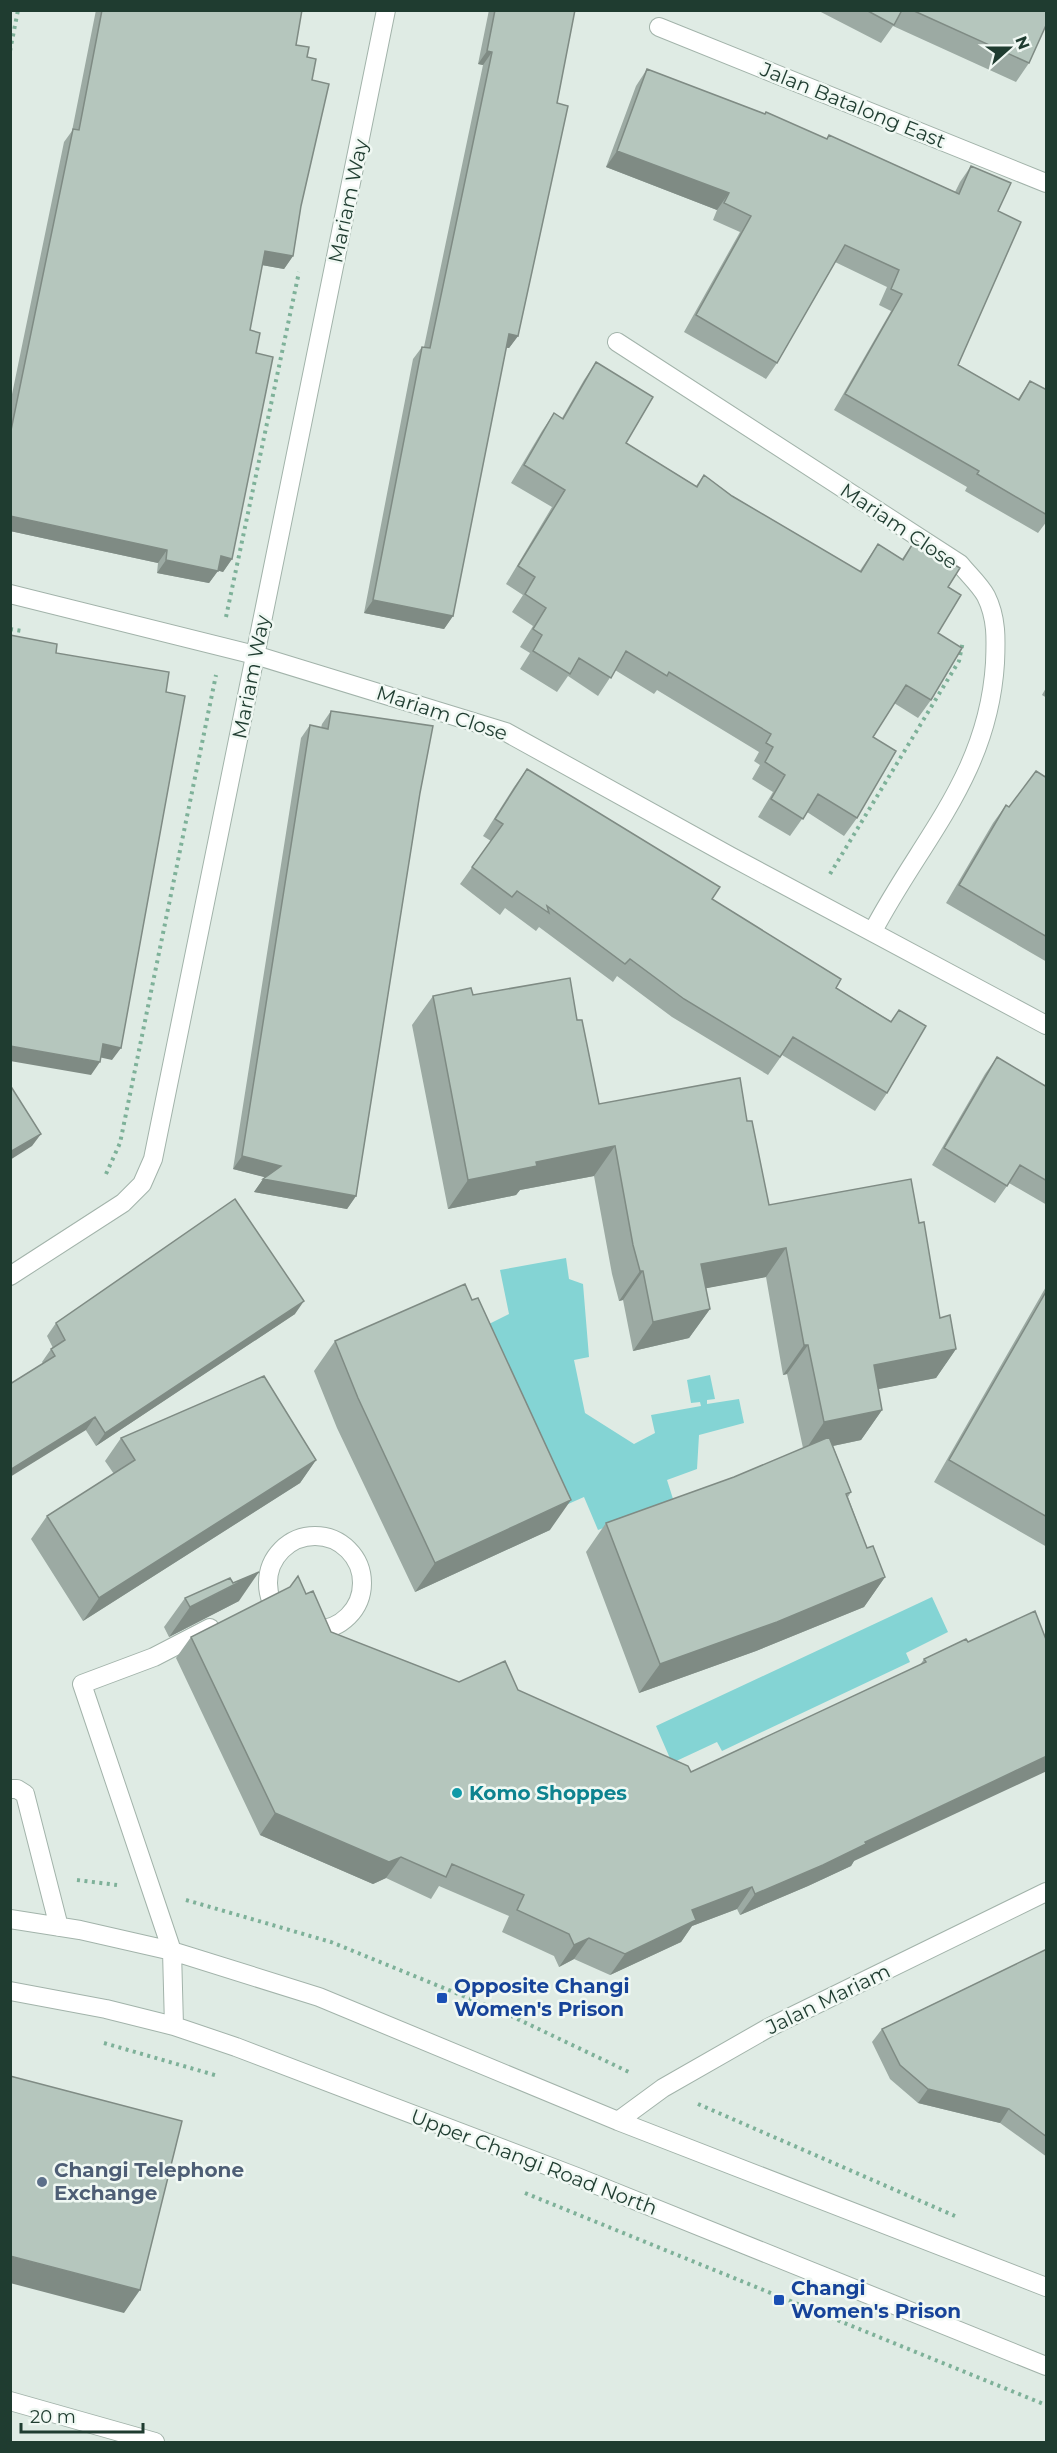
<svg xmlns="http://www.w3.org/2000/svg" width="1057" height="2453" font-family="Montserrat,sans-serif">
	<style>
		.water { fill: #84d4d4 }
		.lines { fill: none; stroke-linecap: round; stroke-linejoin: round }
		.minor-casing { stroke: #a2b3aa; stroke-width: 20 }
		.path { stroke: #7eb199; stroke-width: 4; stroke-dasharray: 3 4.5; stroke-linecap: butt }
		.minor { stroke: #fff; stroke-width: 18 }
		.wall { fill: #9caaa3 }
		.shaded-wall { fill: #7f8b84 }
		.building { fill: #b5c6bd; stroke: #7f8b84; stroke-width: 1.5 }
		.culture-dot { fill: #0f9aa8; stroke: #f0f8f3; stroke-width: 2 }
		.transit-dot { fill: #1a4fb4; stroke: #f0f8f3; stroke-width: 2 }
		.service-dot { fill: #5c6f8a; stroke: #f0f8f3; stroke-width: 2 }
		.labels { text-anchor: middle; dominant-baseline: central; stroke-width: 5; stroke-linejoin: round; paint-order: stroke }
		.street-label { font-size: 20px; fill: #1f3c30; stroke: #f0f8f3 }
		.culture-label { font-size: 20px; font-weight: bold; fill: #0d838f; stroke: #f0f8f3; text-anchor: start }
		.transit-label { font-size: 20px; font-weight: bold; fill: #164399; stroke: #f0f8f3; text-anchor: start }
		.service-label { font-size: 20px; font-weight: bold; fill: #4e5e75; stroke: #f0f8f3; text-anchor: start }
	</style>
	<rect width="100%" height="100%" fill="#dfebe4"/>
	<!-- water -->
	<path class="water" d="M 566,1258 L 569,1279 L 583,1284 L 589,1357 L 574,1360 L 585,1413 L 634,1444 L 655,1433 L 651,1415 L 701,1406 L 700,1402 L 691,1403 L 687,1380 L 710,1375 L 715,1399 L 707,1400 L 707,1404 L 739,1399 L 744,1423 L 699,1435 L 697,1469 L 667,1480 L 674,1502 L 598,1530 L 584,1497 L 559,1508 L 479,1329 L 509,1314 L 500,1270 Z
		M 932,1597 L 948,1632 L 906,1653 L 910,1662 L 722,1751 L 717,1742 L 672,1763 L 656,1726 Z"/>
	<g class="lines">
		<!-- minor casing -->
		<g class="minor-casing">
			<path id="minor" d="M 659,27 L 1046,183
				M 617,342 L 960,564 C 968,574 980,585 986,596 C 997,618 996,640 995,663 C 988,775 922,838 873,931
				M 10,594 L 255,655 L 506,732 L 730,856 L 1046,1025
				M 10,1276 L 123,1203 L 142,1184 L 153,1159 L 386,10
				M268 1583a47 47 0 1 1 94 0a47 47 0 1 1-94 0Z
				M 10,1789 L 17,1789 L 25,1794 L 59,1927
				M 10,1919 L 80,1930 L 172,1951 L 319,1997 L 618,2121 L 1046,2287
				M 10,1991 L 106,2009 L 174,2026 L 236,2047 L 577,2177 L 1046,2366
				M 174,2026 L 172,1951 L 82,1684 L 154,1657 L 210,1628
				M 618,2121 L 663,2088 L 768,2028 L 1046,1892
				M 10,2401 L 155,2442"/>
		</g>
		<!-- path -->
		<path class="path" d="M 10,51 L 18,10
			M 226,617 L 299,272
			M 10,629 L 22,631
			M 830,874 L 959,661 L 963,641
			M 106,1174 L 120,1143 L 216,675
			M 77,1880 L 117,1885
			M 186,1900 L 331,1942 L 505,2013 L 631,2073
			M 104,2043 L 218,2076
			M 698,2104 L 955,2216
			M 525,2193 L 1046,2405"/>
		<!-- minor -->
		<use href="#minor" class="minor"/>
	</g>
	<!-- wall -->
	<path class="wall" d="M 96,10 L 302,10 L 296,45 L 307,57 L 312,80 L 301,206 L 293,256 L 284,269 L 262,265 L 250,330 L 256,353 L 232,559 L 223,572 L 218,570 L 209,583 L 157,573 L 158,563 L 10,531 L 10,404 L 64,142 L 72,131 Z
		M 489,10 L 575,10 L 557,103 L 518,336 L 509,348 L 506,348 L 453,616 L 444,629 L 364,613 L 413,359 L 422,347 L 424,347 L 483,65 L 478,64 Z
		M 817,10 L 1047,10 L 1029,63 L 1016,82 L 893,26 L 881,43 Z
		M 647,69 L 826,139 L 829,135 L 955,192 L 960,182 L 971,166 L 998,211 L 958,365 L 1018,399 L 1030,381 L 1047,390 L 1047,521 L 1038,533 L 965,491 L 967,487 L 834,410 L 891,311 L 879,305 L 887,287 L 835,262 L 777,363 L 766,379 L 684,332 L 740,232 L 713,220 L 717,210 L 606,167 L 636,86 Z
		M 596,362 L 626,443 L 696,486 L 704,475 L 732,496 L 859,572 L 878,544 L 902,559 L 915,540 L 948,587 L 938,633 L 931,700 L 918,718 L 894,703 L 873,737 L 857,818 L 844,836 L 807,812 L 790,836 L 758,817 L 773,792 L 752,779 L 760,765 L 754,761 L 759,752 L 657,690 L 654,694 L 615,670 L 598,696 L 568,676 L 557,692 L 520,669 L 530,653 L 520,647 L 533,626 L 512,612 L 523,595 L 506,584 L 552,507 L 511,483 L 542,431 L 554,413 L 562,418 L 584,380 Z
		M 1047,686 L 1047,698 L 1042,695 Z
		M 331,711 L 420,793 L 356,1196 L 347,1209 L 254,1192 L 265,1177 L 233,1169 L 301,738 L 310,725 L 321,728 L 322,724 Z
		M 527,769 L 712,899 L 836,988 L 891,1021 L 899,1010 L 887,1093 L 875,1111 L 782,1055 L 768,1075 L 672,1017 L 617,976 L 613,982 L 539,927 L 536,931 L 505,908 L 500,915 L 460,884 L 491,841 L 483,836 L 514,787 Z
		M 1047,778 L 1047,962 L 946,903 L 993,823 L 1006,805 L 1009,807 Z
		M 473,995 L 577,1020 L 599,1104 L 747,1121 L 769,1205 L 919,1223 L 940,1318 L 956,1349 L 936,1378 L 878,1389 L 882,1410 L 861,1440 L 833,1446 L 851,1492 L 848,1497 L 867,1548 L 885,1577 L 864,1607 L 756,1651 L 639,1693 L 586,1552 L 606,1523 L 734,1477 L 803,1448 L 787,1374 L 783,1375 L 766,1277 L 706,1288 L 710,1309 L 689,1338 L 633,1351 L 623,1300 L 619,1301 L 612,1274 L 594,1176 L 520,1190 L 516,1195 L 448,1209 L 412,1025 L 433,996 Z
		M 997,1057 L 1047,1087 L 1047,1205 L 1009,1183 L 995,1203 L 932,1165 L 985,1074 Z
		M 1047,1285 L 1047,1547 L 934,1482 Z
		M 472,1300 L 550,1530 L 415,1592 L 337,1428 L 314,1371 L 335,1341 Z
		M 295,1314 L 96,1446 L 42,1362 L 51,1349 L 53,1348 L 47,1336 L 56,1323 Z
		M 121,1438 L 316,1460 L 300,1483 L 83,1621 L 31,1539 L 47,1516 L 114,1474 L 105,1461 Z
		M 306,1594 L 331,1632 L 459,1682 L 518,1690 L 691,1772 L 920,1665 L 924,1659 L 966,1639 L 854,1861 L 851,1866 L 808,1886 L 740,1915 L 737,1909 L 692,1926 L 681,1942 L 610,1975 L 574,1959 L 559,1967 L 554,1956 L 502,1932 L 509,1916 L 439,1886 L 431,1899 L 386,1878 L 373,1884 L 260,1835 L 176,1658 L 191,1637 Z
		M 185,1598 L 239,1601 L 169,1637 L 164,1627 Z
		M 1047,1949 L 1047,2157 L 1000,2123 L 918,2103 L 890,2079 L 872,2042 L 882,2029 Z"/>
	<!-- shaded-wall -->
	<path class="shaded-wall" d="M 487,51 L 492,52 L 483,65 L 478,64 Z
		M 617,151 L 729,193 L 717,210 L 606,167 Z
		M 265,251 L 293,256 L 284,269 L 256,264 Z
		M 509,334 L 518,336 L 509,348 L 500,347 Z
		M 10,516 L 167,550 L 158,563 L 10,531 Z
		M 221,556 L 232,559 L 223,572 L 212,569 Z
		M 166,560 L 218,571 L 209,583 L 157,573 Z
		M 373,600 L 453,616 L 444,629 L 364,613 Z
		M 103,1044 L 121,1048 L 112,1060 L 94,1056 Z
		M 10,1046 L 100,1062 L 91,1075 L 10,1061 Z
		M 41,1134 L 32,1146 L 10,1160 L 10,1152 Z
		M 615,1146 L 594,1176 L 520,1190 L 516,1195 L 448,1209 L 468,1180 L 536,1162 Z
		M 242,1156 L 281,1166 L 272,1179 L 233,1169 Z
		M 263,1179 L 356,1196 L 347,1209 L 254,1192 Z
		M 786,1248 L 766,1277 L 681,1293 L 701,1264 Z
		M 640,1271 L 643,1271 L 623,1300 L 619,1301 Z
		M 304,1301 L 295,1314 L 96,1446 L 105,1433 Z
		M 710,1309 L 689,1338 L 633,1351 L 653,1322 Z
		M 804,1345 L 808,1345 L 787,1374 L 783,1375 Z
		M 956,1349 L 936,1378 L 853,1394 L 874,1365 Z
		M 882,1410 L 861,1440 L 804,1452 L 824,1422 Z
		M 95,1417 L 86,1430 L 10,1477 L 10,1470 Z
		M 316,1460 L 300,1483 L 83,1621 L 99,1598 Z
		M 571,1500 L 550,1530 L 415,1592 L 435,1563 Z
		M 259,1572 L 239,1601 L 169,1637 L 190,1607 Z
		M 885,1577 L 864,1607 L 756,1651 L 639,1693 L 660,1664 Z
		M 1047,1756 L 1047,1771 L 854,1861 L 851,1866 L 808,1886 L 740,1915 L 755,1894 Z
		M 275,1813 L 401,1857 L 386,1878 L 373,1884 L 260,1835 Z
		M 752,1887 L 737,1909 L 692,1926 L 681,1942 L 610,1975 L 625,1954 L 692,1910 Z
		M 589,1938 L 574,1959 L 559,1967 L 574,1945 Z
		M 928,2089 L 1009,2109 L 1000,2123 L 918,2103 Z
		M 10,2256 L 140,2290 L 124,2313 L 10,2283 Z"/>
	<!-- building -->
	<path class="building" d="M 102,10 L 302,10 L 296,45 L 309,47 L 307,57 L 316,59 L 312,80 L 329,84 L 301,206 L 293,256 L 265,251 L 250,330 L 260,333 L 256,353 L 273,357 L 232,559 L 221,556 L 218,571 L 166,560 L 167,550 L 10,516 L 10,435 L 73,129 L 79,130 Z
		M 495,10 L 575,10 L 557,103 L 568,106 L 518,336 L 509,334 L 453,616 L 373,600 L 422,347 L 430,348 L 492,52 L 487,51 Z
		M 866,10 L 902,10 L 894,25 Z
		M 912,10 L 1047,10 L 1047,23 L 1029,63 Z
		M 647,69 L 765,114 L 766,112 L 827,139 L 829,135 L 959,194 L 971,166 L 1011,183 L 998,211 L 1021,222 L 958,365 L 1019,400 L 1030,381 L 1047,390 L 1047,515 L 977,474 L 979,471 L 845,394 L 902,294 L 891,289 L 899,270 L 845,245 L 777,363 L 696,315 L 751,216 L 724,203 L 729,193 L 617,151 Z
		M 596,362 L 653,397 L 626,443 L 697,487 L 704,475 L 732,496 L 861,572 L 878,544 L 903,560 L 915,540 L 960,568 L 948,587 L 961,595 L 938,633 L 962,648 L 931,700 L 906,685 L 873,737 L 896,751 L 857,818 L 818,794 L 803,819 L 771,799 L 785,775 L 765,762 L 773,747 L 766,743 L 771,734 L 669,672 L 667,676 L 626,651 L 611,678 L 579,658 L 570,674 L 533,651 L 542,635 L 533,629 L 546,608 L 525,594 L 535,577 L 518,566 L 565,490 L 524,465 L 554,413 L 563,419 Z
		M 10,635 L 57,644 L 56,653 L 169,672 L 166,692 L 185,696 L 121,1048 L 103,1044 L 100,1062 L 10,1046 Z
		M 331,711 L 433,726 L 420,793 L 356,1196 L 263,1179 L 281,1166 L 242,1156 L 310,725 L 328,729 Z
		M 527,769 L 720,887 L 712,899 L 841,979 L 836,988 L 891,1022 L 899,1010 L 926,1026 L 887,1093 L 793,1037 L 780,1057 L 684,999 L 630,959 L 625,964 L 547,906 L 549,913 L 517,891 L 512,897 L 472,867 L 503,824 L 495,819 Z
		M 1036,771 L 1047,778 L 1047,937 L 959,885 L 1006,805 L 1009,807 Z
		M 570,978 L 577,1020 L 582,1020 L 599,1104 L 740,1078 L 747,1121 L 752,1121 L 769,1205 L 911,1179 L 919,1223 L 924,1222 L 940,1318 L 950,1315 L 956,1349 L 874,1365 L 882,1410 L 824,1422 L 808,1345 L 804,1345 L 786,1248 L 701,1264 L 710,1309 L 653,1322 L 643,1271 L 640,1271 L 633,1245 L 615,1146 L 536,1162 L 537,1166 L 468,1180 L 433,996 L 471,988 L 473,995 Z
		M 997,1057 L 1047,1087 L 1047,1181 L 1020,1165 L 1007,1186 L 944,1148 Z
		M 10,1085 L 41,1134 L 10,1152 Z
		M 235,1199 L 304,1301 L 105,1433 L 95,1417 L 10,1470 L 10,1384 L 55,1356 L 51,1349 L 65,1340 L 56,1323 Z
		M 465,1284 L 472,1300 L 478,1298 L 571,1500 L 435,1563 L 358,1398 L 335,1341 Z
		M 1047,1290 L 1047,1517 L 949,1460 Z
		M 264,1376 L 316,1460 L 99,1598 L 47,1516 L 135,1460 L 121,1438 Z
		M 829,1437 L 851,1492 L 846,1494 L 867,1548 L 873,1546 L 885,1577 L 777,1622 L 660,1664 L 606,1523 L 734,1477 Z
		M 259,1572 L 190,1607 L 185,1598 L 230,1578 L 233,1583 Z
		M 298,1576 L 306,1594 L 313,1591 L 331,1632 L 459,1682 L 505,1661 L 518,1690 L 688,1766 L 691,1772 L 926,1662 L 924,1659 L 966,1639 L 968,1642 L 1035,1611 L 1047,1642 L 1047,1756 L 865,1842 L 866,1844 L 823,1865 L 755,1894 L 752,1887 L 692,1910 L 696,1920 L 625,1954 L 589,1938 L 574,1945 L 569,1934 L 517,1910 L 524,1895 L 452,1864 L 446,1877 L 401,1857 L 389,1862 L 275,1813 L 191,1637 L 290,1587 Z
		M 1047,1949 L 1047,2137 L 1009,2109 L 928,2089 L 900,2065 L 882,2029 Z
		M 10,2076 L 182,2121 L 140,2290 L 10,2256 Z"/>
	<!-- markers -->
	<circle class="culture-dot" cx="457" cy="1793" r="6"/>
	<g class="transit-dot">
		<rect x="436" y="1992" width="12" height="12" rx="3"/>
		<rect x="773" y="2294" width="12" height="12" rx="3"/>
	</g>
	<circle class="service-dot" cx="42" cy="2182" r="6"/>
	<g class="labels">
		<!-- street labels -->
		<g class="street-label">
			<text transform="translate(853 105) rotate(22)">Jalan Batalong East</text>
			<text transform="translate(348 201) rotate(-78)">Mariam Way</text>
			<text transform="translate(899 526) rotate(34)">Mariam Close</text>
			<text transform="translate(251 677) rotate(-79)">Mariam Way</text>
			<text transform="translate(442 713) rotate(18)">Mariam Close</text>
			<text transform="translate(828 1999) rotate(-26)">Jalan Mariam</text>
			<text transform="translate(534 2162) rotate(21)">Upper Changi Road North</text>
		</g>
		<!-- culture labels -->
		<g class="culture-label">
			<text x="469" y="1793">Komo Shoppes</text>
		</g>
		<!-- transit labels -->
		<g class="transit-label">
			<text x="454" y="1986">Opposite Changi<tspan x="454" dy="23">Women's Prison</tspan></text>
			<text x="791" y="2288">Changi<tspan x="791" dy="23">Women's Prison</tspan></text>
		</g>
		<!-- service labels -->
		<g class="service-label">
			<text x="54" y="2170">Changi Telephone<tspan x="54" dy="23">Exchange</tspan></text>
		</g>
	</g>
	<!-- border -->
	<rect width="1057" height="2453" fill="none" stroke="#1f3c30" stroke-width="24"/>
	<!-- north arrow -->
	<g transform="translate(1009 48) rotate(69)" stroke="#f0f8f3" stroke-width="4.5" paint-order="stroke">
	<path d="M0-4.5L10 22L0 15L-10 22Z" fill="#1f3c30"/>
	<text y="-9" font-size="16" font-weight="bold" text-anchor="middle" fill="#1f3c30">N</text>
	</g>
	<!-- scale -->
	<path d="M21 2423v9h122v-9" fill="none" stroke="#1f3c30" stroke-width="3"/>
	<text x="30" y="2423" font-size="18" fill="#1f3c30" stroke="#f0f8f3" stroke-width="4.5" paint-order="stroke">20 m</text>
</svg>
